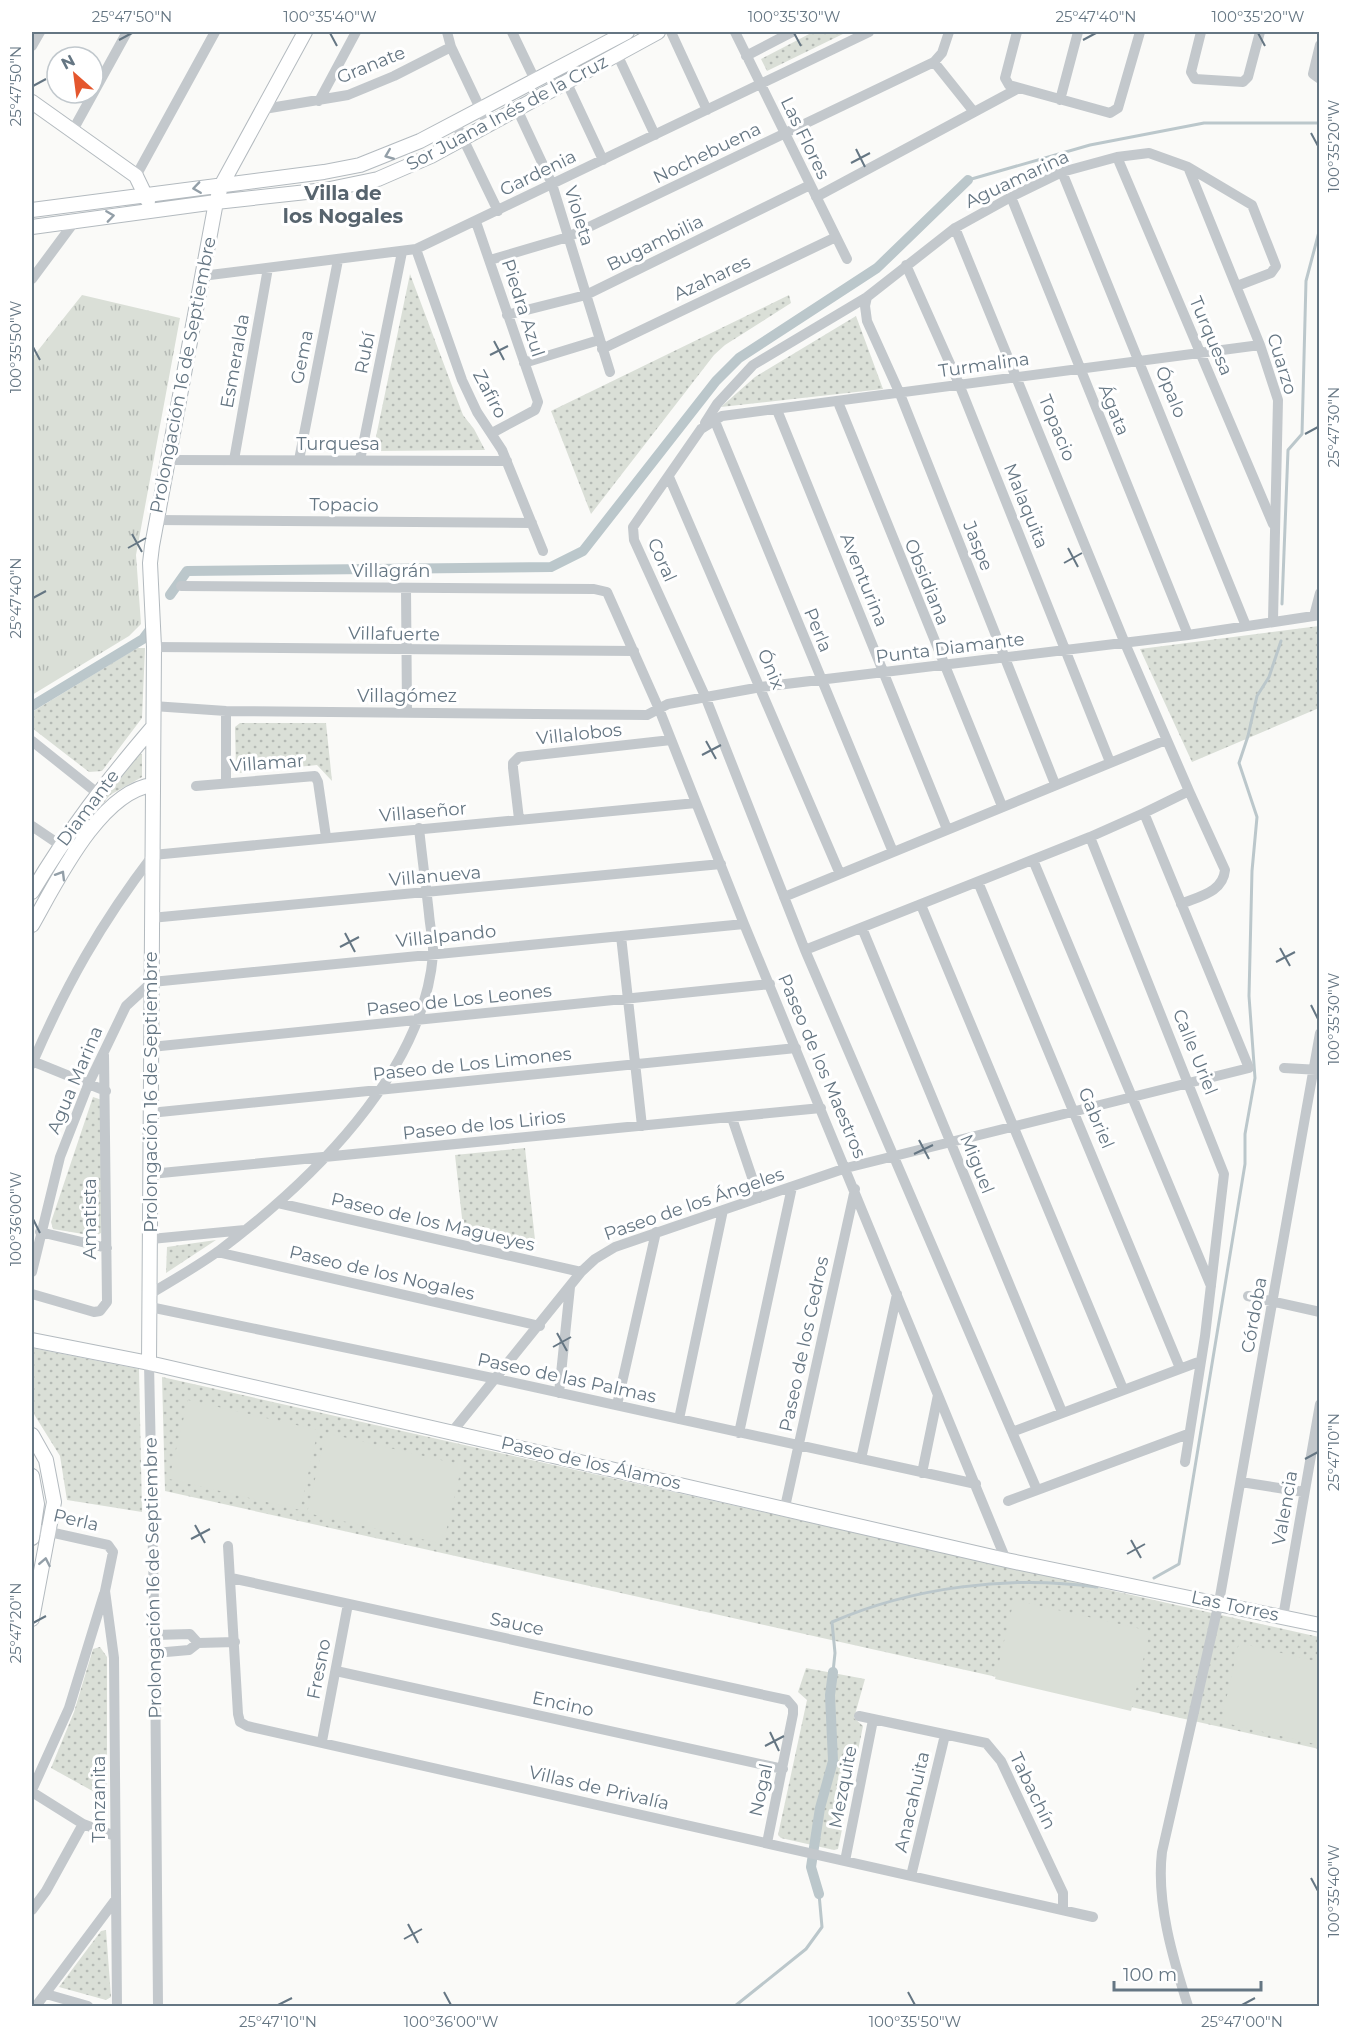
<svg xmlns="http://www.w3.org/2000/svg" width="1351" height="2038" font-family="Montserrat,sans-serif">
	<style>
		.grass { fill: url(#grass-tufts) }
		.park { fill: url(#park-dots) }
		.pitch { fill: #dadfd7 }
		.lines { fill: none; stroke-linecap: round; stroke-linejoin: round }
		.stream { stroke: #bbc7cb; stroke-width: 3 }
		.canal { stroke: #bbc7cb; stroke-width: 10 }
		.secondary-casing { stroke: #b3babf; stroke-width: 16 }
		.street { stroke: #c3c8cc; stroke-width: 10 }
		.secondary { stroke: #fff; stroke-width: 14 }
		.oneway { stroke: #939fa8 }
		.ticks { fill: none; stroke: #657683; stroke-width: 2 }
		.labels { text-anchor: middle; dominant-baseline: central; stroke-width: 6; stroke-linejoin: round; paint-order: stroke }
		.street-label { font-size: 18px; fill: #657683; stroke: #fff }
		.neighbourhood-label { font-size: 20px; font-weight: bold; fill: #57646e; stroke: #fff }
		.neatline { fill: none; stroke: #657683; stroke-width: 2 }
		.ticks-label { font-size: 15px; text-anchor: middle; fill: #657683 }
	</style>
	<defs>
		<pattern id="grass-tufts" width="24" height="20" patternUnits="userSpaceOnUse" patternTransform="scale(1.5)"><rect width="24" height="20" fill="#dadfd7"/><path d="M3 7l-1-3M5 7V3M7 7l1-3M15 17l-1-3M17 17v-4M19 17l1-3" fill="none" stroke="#b4b9b4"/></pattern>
		<pattern id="park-dots" width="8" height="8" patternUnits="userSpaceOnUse" patternTransform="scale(1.5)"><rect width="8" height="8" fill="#dadfd7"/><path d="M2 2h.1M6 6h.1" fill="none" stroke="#b4b9b4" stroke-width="1.8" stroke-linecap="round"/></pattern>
	</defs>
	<rect width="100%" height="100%" fill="#fafaf8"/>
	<!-- grass -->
	<path class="grass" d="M 82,295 L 180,318 L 136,555 L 141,624 L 129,636 L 32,695 L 32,358 Z"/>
	<!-- park -->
	<path class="park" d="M 813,32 L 847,32 L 767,71 L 761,59 Z
		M 410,274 L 463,415 L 474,429 L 485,450 L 373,451 Z
		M 789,295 L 791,303 L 725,345 L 714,355 L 591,514 L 551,411 Z
		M 856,316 L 883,389 L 721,407 L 755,377 Z
		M 1319,626 L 1319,708 L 1192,762 L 1140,649 Z
		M 137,648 L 145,648 L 142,718 L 102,771 L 89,772 L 32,728 L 32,712 Z
		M 240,723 L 326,723 L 332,781 L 317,765 L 239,773 L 236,769 L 235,727 Z
		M 135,753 L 142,754 L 142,777 L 110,795 L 72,841 Z
		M 93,1097 L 102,1100 L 101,1233 L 95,1236 L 53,1229 L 51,1222 Z
		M 525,1148 L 536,1249 L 464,1236 L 455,1155 Z
		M 216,1240 L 166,1273 L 167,1247 Z
		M 32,1348 L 139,1369 L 142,1512 L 67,1500 L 60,1456 L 32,1411 Z
		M 162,1377 L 1319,1637 L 1319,1749 L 165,1491 Z
		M 100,1647 L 107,1657 L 107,1799 L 51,1768 L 74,1712 L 93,1649 Z
		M 806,1668 L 865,1679 L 854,1718 L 863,1726 L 838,1849 L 834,1850 L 781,1838 L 778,1835 L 807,1700 L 798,1692 Z
		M 106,1930 L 111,1997 L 106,2000 L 59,1987 L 101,1931 Z"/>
	<!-- pitch -->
	<path class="pitch" d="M 188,1400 L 318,1430 L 300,1510 L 169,1479 Z
		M 326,1433 L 462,1465 L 443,1544 L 307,1513 Z
		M 1014,1600 L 1150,1631 L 1131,1711 L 995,1679 Z
		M 1239,1643 L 1319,1662 L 1319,1745 L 1221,1722 Z"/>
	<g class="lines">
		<!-- stream -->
		<path class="stream" d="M 968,180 L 1090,145 L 1204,123 L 1320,123
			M 1282,604 L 1288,450 L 1302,434 L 1306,281 L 1320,228
			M 1154,1578 L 1179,1564 L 1245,1164 L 1245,1134 L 1255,1078 L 1249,996 L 1252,871 L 1257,817 L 1239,763 L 1248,736 L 1257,696 L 1269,677 L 1281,641
			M 833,1672 L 835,1653 L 832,1622 C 913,1587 1009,1575 1097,1587
			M 735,2006 L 806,1949 L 822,1927 L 819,1894"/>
		<!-- canal -->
		<path class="canal" d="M 170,595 L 187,571 L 551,567 L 583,551 L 716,381 L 739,358 L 877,268 L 968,180
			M 32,706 L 143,639 L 149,631
			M 819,1894 L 811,1867 L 820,1808 L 833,1761 L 830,1695 L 833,1672"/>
		<!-- secondary casing -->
		<g class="secondary-casing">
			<path id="secondary" d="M 32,102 L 136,176 L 148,201
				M 32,210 L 324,172 L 360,165 L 420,141 L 627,32
				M 32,227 L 216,202 L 325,190 L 378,179 L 431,156 L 658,32
				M 32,892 C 69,830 105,783 152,728
				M 32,925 C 56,883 100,791 153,785
				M 32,1340 L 149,1363 L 1006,1560 L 1320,1625
				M 149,1363 L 154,647 L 150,563 L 152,546 L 216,202 L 222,184 L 305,32
				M 32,1435 L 46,1460 L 54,1502 L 32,1619
				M 32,1476 L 37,1504 L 32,1538"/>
		</g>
		<!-- street -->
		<path class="street" d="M 447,32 L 451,47 L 488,125
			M 512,32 L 535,80
			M 671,32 L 707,110
			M 735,32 L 847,259
			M 1017,32 L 1005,78 L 1009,85 L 1110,113 L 1118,108 L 1140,32
			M 1201,32 L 1191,72 L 1195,79 L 1243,82 L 1248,77 L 1260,32
			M 1320,45 L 1313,74 L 1320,79
			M 32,46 L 40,32
			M 617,54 L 655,135
			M 746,56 L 792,32
			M 934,62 L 974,112
			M 566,81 L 603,160
			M 1060,100 L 1078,32
			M 319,101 L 356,32
			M 264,109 L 348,95 L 394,76 L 451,47
			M 517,109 L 552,184 L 610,372
			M 455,122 L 498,211
			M 73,130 L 127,32
			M 1117,157 L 1273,524
			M 1188,167 L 1260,345 L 1278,400 L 1273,620
			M 1062,172 L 1246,626
			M 136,176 L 215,32
			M 816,197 L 1019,88
			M 1011,197 L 1188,635
			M 476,222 L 538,402 L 535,410 L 492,433
			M 416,249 L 462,380 L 477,412 L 502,450 L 543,551
			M 490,260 L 568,237 L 934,62 L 942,53 L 949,32
			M 906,265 L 959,384 L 1110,762
			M 202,276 L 416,249 L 869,32
			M 32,279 L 75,221
			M 507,315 L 586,295 L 810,185
			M 602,349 L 836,237
			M 524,363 L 599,340
			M 838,402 L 1002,806
			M 777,410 L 947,829
			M 714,419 L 893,852
			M 705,423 L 717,404 L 753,365 L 867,297
			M 169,460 L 507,461
			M 234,460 L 268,268
			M 299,460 L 338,260
			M 360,460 L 402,252
			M 669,477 L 840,874
			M 156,520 L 532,523
			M 181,586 L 594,589 L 607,592 L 659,709 L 744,924 L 1006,1560
			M 406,588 L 407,712
			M 1314,616 L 1320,593
			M 154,647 L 634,651
			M 153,706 L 226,711 L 647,715 L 668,704 L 761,687 L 1188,635 L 1320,615
			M 32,741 L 96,792
			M 226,783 L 226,711
			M 1055,784 L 900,394 L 867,321 L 865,306 L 867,297 L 955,228 L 1011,197 L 1062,172 L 1117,157 L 1149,153 L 1188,167 L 1252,205 L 1276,266 L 1271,273 L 1237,286
			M 196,786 L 315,776 L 318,782 L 326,837
			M 519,819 L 513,768 L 513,763 L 519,757 L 671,740
			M 32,826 L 66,849
			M 1090,837 L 1224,1174 L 1205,1336 L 1185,1462
			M 1033,860 L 1211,1286
			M 978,882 L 1180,1368
			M 784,897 L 1166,740
			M 1181,904 C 1200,896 1223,892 1225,870 L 1189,791
			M 921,905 L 1123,1389
			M 151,918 L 721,864
			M 862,928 L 1062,1412
			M 621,936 L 642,1126
			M 805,950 L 1090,837 L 1144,813
			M 151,1047 L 770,984
			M 32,1061 L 106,1091
			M 32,1064 C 66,985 101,923 153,855 L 696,803
			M 1284,1068 L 1320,1070
			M 150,1113 L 796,1048
			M 732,1118 L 759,1198
			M 151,1174 L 821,1108
			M 278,1203 L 581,1272
			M 40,1232 L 107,1248
			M 151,1239 L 245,1230
			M 217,1252 L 540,1326
			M 32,1272 L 60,1157 L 88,1085 L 126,1006 L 152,982 L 744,924
			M 32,1294 L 94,1312 L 100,1311 L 107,1302 L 104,1055
			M 150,1294 C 173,1280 198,1266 220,1250 C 310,1182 423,1074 433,955 C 434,942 430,928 429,914 C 426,886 422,857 419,828
			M 1248,1296 L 1320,1312
			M 150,1307 L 497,1379 L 976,1484
			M 149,1363 L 155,1653 L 158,2006
			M 559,1393 L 570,1287
			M 617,1405 L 656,1232
			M 679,1419 L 723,1210
			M 452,1432 L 581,1272 L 595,1259 L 615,1247 L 846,1168 L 1249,1068 L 1144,813 L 1189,791 L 1124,641 L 955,228
			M 1012,1432 L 1201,1361
			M 739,1433 L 792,1187
			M 861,1459 L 897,1294
			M 922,1473 L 938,1395
			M 1241,1482 L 1304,1492
			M 1037,1490 L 805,950 L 705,696 L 634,540 L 633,527 L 701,429 L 722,416 L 1260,345
			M 1008,1501 L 1188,1434
			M 785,1507 L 855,1189
			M 32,1528 L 108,1545 L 113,1552 L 105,1591 L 114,1658 L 117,2006
			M 228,1546 L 238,1714 L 240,1722 L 247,1726 L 1093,1917
			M 231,1578 L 787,1700 L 793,1707 L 793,1714 L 767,1843
			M 1283,1617 L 1320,1404
			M 155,1635 L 190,1634 L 198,1643
			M 155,1653 L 189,1650 L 198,1643 L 235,1642
			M 336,1671 L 783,1769
			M 859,1716 L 986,1743 L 1001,1761 L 1063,1893 L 1063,1910
			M 322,1741 L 348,1604
			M 32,1790 L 69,1708 L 104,1594
			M 32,1792 L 83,1824 L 115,1836
			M 845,1861 L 873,1720
			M 911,1876 L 945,1735
			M 32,1910 L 46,1891 L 83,1824
			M 46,1994 L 88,2006
			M 36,2006 L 116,1899
			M 1188,2006 C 1173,1959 1156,1902 1162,1852 L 1219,1602 L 1320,1033"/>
		<!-- secondary -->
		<use href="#secondary" class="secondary"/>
	</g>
	<!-- one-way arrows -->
	<defs><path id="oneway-chevron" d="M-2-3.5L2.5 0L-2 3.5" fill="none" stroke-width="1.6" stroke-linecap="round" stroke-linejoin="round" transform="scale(1.5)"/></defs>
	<g class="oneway">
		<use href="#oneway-chevron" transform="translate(389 155) rotate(158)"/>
		<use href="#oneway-chevron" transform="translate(197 188) rotate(172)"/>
		<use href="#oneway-chevron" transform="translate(110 216) rotate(-8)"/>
		<use href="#oneway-chevron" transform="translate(61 875) rotate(-59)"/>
		<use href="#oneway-chevron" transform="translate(45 1562) rotate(-79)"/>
	</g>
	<!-- ticks -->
	<path class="ticks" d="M 330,33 L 337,46M 794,33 L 801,46M 1258,33 L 1265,46M 119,40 L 132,33M 1083,40 L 1096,33M 33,86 L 46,79M 1311,133 L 1318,146M 856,149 L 865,167M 851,163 L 870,153M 494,341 L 504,360M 33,347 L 40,360M 490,355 L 508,346M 1305,434 L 1318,427M 132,534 L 142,552M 128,548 L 146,538M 1068,548 L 1078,567M 1064,563 L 1082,553M 33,598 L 46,591M 706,741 L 716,759M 702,755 L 721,745M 345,933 L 355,952M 340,947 L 359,937M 1280,948 L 1290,966M 1276,962 L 1295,952M 1311,1005 L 1318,1019M 919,1140 L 929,1159M 914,1154 L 933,1145M 33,1219 L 40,1233M 557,1333 L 567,1351M 553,1347 L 571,1337M 1305,1459 L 1318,1452M 195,1525 L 205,1543M 191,1539 L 210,1529M 1131,1540 L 1141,1558M 1127,1554 L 1145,1544M 33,1623 L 46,1616M 770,1732 L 779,1751M 765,1746 L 784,1736M 1311,1878 L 1318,1891M 408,1924 L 418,1943M 404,1939 L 422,1929M 444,1992 L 451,2005M 908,1992 L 915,2005M 278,2005 L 292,1998M 1242,2005 L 1255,1998"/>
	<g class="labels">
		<!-- street labels -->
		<g class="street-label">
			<text transform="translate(371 65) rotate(-22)">Granate</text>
			<text transform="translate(507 113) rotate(-28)">Sor Juana Inés de la Cruz</text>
			<text transform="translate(805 138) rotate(64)">Las Flores</text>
			<text transform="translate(707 153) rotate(-26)">Nochebuena</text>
			<text transform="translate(538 173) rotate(-26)">Gardenia</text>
			<text transform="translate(1017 179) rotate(-25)">Aguamarina</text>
			<text transform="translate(579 216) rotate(73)">Violeta</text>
			<text transform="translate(655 243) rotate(-26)">Bugambilia</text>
			<text transform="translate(712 278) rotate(-25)">Azahares</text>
			<text transform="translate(523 308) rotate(72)">Piedra Azul</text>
			<text transform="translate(1211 336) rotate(67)">Turquesa</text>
			<text transform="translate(365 353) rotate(-79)">Rubí</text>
			<text transform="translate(302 357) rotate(-79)">Gema</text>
			<text transform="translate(235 361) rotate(-80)">Esmeralda</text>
			<text transform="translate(1282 364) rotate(73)">Cuarzo</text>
			<text transform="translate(984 365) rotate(-8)">Turmalina</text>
			<text transform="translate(183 375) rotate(-79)">Prolongación 16 de Septiembre</text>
			<text transform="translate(1171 392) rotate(68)">Ópalo</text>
			<text transform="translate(490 394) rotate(62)">Zafiro</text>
			<text transform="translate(1114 410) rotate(68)">Ágata</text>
			<text transform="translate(1057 428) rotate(68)">Topacio</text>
			<text x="338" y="444">Turquesa</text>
			<text transform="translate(344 505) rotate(1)">Topacio</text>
			<text transform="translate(1026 506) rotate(68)">Malaquita</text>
			<text transform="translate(978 546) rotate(68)">Jaspe</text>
			<text transform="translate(662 560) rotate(66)">Coral</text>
			<text x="391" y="571">Villagrán</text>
			<text transform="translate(864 580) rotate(68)">Aventurina</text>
			<text transform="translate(927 582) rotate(68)">Obsidiana</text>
			<text transform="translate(818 630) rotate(68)">Perla</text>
			<text transform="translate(394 634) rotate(1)">Villafuerte</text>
			<text transform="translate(950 648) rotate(-7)">Punta Diamante</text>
			<text transform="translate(771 669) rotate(67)">Ónix</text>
			<text x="407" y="696">Villagómez</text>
			<text transform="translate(579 734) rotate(-6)">Villalobos</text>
			<text transform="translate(267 763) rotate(-4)">Villamar</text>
			<text transform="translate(88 808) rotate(-53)">Diamante</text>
			<text transform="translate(423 812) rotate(-5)">Villaseñor</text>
			<text transform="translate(435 876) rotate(-5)">Villanueva</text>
			<text transform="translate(446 936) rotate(-6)">Villalpando</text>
			<text transform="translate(459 1000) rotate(-6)">Paseo de Los Leones</text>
			<text transform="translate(1195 1052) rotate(68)">Calle Uriel</text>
			<text transform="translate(472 1064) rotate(-6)">Paseo de Los Limones</text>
			<text transform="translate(822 1066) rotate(67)">Paseo de los Maestros</text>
			<text transform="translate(75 1080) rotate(-67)">Agua Marina</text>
			<text transform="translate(151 1092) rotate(-90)">Prolongación 16 de Septiembre</text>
			<text transform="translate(1096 1118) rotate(67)">Gabriel</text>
			<text transform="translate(484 1125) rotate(-6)">Paseo de los Lirios</text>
			<text transform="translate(977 1164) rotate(68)">Miguel</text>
			<text transform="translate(694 1204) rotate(-19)">Paseo de los Ángeles</text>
			<text transform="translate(90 1219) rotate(-90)">Amatista</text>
			<text transform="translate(433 1222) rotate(13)">Paseo de los Magueyes</text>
			<text transform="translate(382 1273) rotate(13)">Paseo de los Nogales</text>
			<text transform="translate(1254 1315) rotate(-80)">Córdoba</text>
			<text transform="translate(804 1344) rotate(-78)">Paseo de los Cedros</text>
			<text transform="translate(567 1378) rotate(12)">Paseo de las Palmas</text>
			<text transform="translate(591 1463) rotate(13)">Paseo de los Álamos</text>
			<text transform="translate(1285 1508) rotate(-80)">Valencia</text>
			<text transform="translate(76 1520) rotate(13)">Perla</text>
			<text transform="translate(153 1578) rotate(-91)">Prolongación 16 de Septiembre</text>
			<text transform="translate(1235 1606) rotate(12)">Las Torres</text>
			<text transform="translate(517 1624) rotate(12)">Sauce</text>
			<text transform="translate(319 1669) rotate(-79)">Fresno</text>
			<text transform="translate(563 1704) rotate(12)">Encino</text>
			<text transform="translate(843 1787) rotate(-79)">Mezquite</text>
			<text transform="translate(599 1788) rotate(13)">Villas de Privalía</text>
			<text transform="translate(761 1790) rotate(-78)">Nogal</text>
			<text transform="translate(1033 1791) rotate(64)">Tabachín</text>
			<text transform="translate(99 1799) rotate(-90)">Tanzanita</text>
			<text transform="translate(912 1802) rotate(-77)">Anacahuita</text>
		</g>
		<!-- neighbourhood labels -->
		<g class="neighbourhood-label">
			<text x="343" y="193">Villa de<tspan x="343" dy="23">los Nogales</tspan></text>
		</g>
	</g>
	<!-- border -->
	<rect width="1351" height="2038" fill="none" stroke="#ffffff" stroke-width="66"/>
	<!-- north arrow -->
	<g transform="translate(75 75) rotate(332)"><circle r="28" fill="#ffffff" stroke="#c1c8cd" stroke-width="1.5"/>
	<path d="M0-4.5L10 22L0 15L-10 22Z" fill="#e4572e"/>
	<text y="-9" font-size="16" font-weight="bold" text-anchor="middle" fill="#657683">N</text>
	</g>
	<!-- scale -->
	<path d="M1114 1981v9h147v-9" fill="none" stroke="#657683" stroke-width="3"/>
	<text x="1123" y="1981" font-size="18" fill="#657683" stroke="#ffffff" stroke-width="4.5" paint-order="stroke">100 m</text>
	<rect x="33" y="33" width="1285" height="1972" class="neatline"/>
	<g class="ticks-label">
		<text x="132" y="22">25°47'50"N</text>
		<text x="330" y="22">100°35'40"W</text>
		<text x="794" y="22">100°35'30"W</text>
		<text x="1096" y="22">25°47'40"N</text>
		<text x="1258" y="22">100°35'20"W</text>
		<text transform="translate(16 86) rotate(-90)" y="5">25°47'50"N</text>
		<text transform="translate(1334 146) rotate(-90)" y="5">100°35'20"W</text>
		<text transform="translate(16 347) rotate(-90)" y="5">100°35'50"W</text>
		<text transform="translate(1334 427) rotate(-90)" y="5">25°47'30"N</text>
		<text transform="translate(16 598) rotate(-90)" y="5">25°47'40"N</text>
		<text transform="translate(1334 1019) rotate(-90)" y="5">100°35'30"W</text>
		<text transform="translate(16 1219) rotate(-90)" y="5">100°36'00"W</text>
		<text transform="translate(1334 1452) rotate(-90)" y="5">25°47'10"N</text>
		<text transform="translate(16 1623) rotate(-90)" y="5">25°47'20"N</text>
		<text transform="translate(1334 1891) rotate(-90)" y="5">100°35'40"W</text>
		<text x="278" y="2027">25°47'10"N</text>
		<text x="451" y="2027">100°36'00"W</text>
		<text x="915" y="2027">100°35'50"W</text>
		<text x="1242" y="2027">25°47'00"N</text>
	</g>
</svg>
